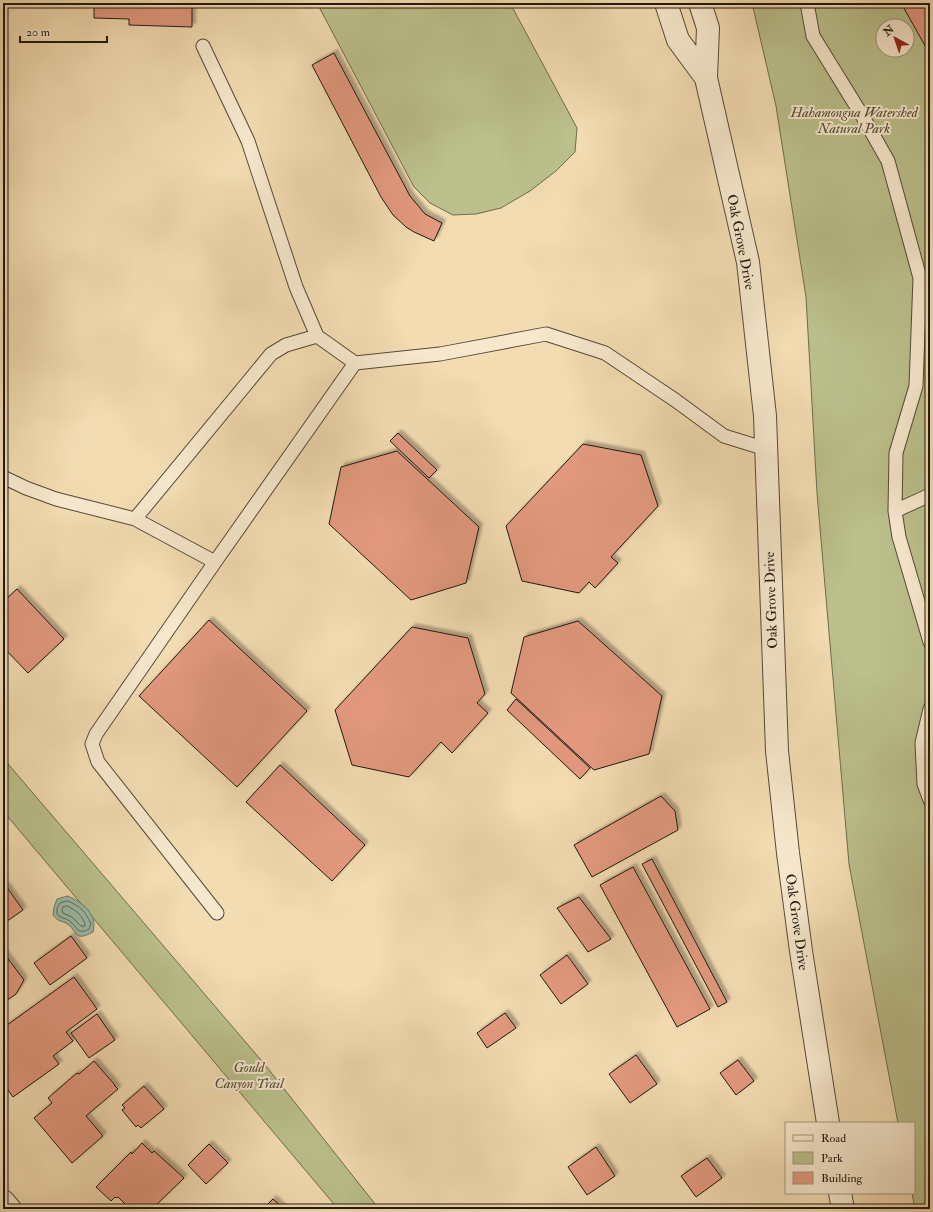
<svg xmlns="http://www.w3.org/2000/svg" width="933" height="1212" font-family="'IM FELL Double Pica',serif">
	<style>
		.green { fill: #bbc08c; stroke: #6d6c4e; fill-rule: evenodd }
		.water { fill: #9cbca9; stroke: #6a7a6b }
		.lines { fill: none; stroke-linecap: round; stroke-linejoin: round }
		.shore { stroke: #5e6a5c; stroke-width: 1 }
		.building { fill: #e3997f; stroke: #1f180f; filter: url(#shadow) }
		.service-casing { stroke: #544938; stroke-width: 15 }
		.minor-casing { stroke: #544938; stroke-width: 24 }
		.tertiary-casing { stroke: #544938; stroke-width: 24 }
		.service { stroke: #f7e8cd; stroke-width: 13 }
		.minor { stroke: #f7e8cd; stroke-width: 22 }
		.tertiary { stroke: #f7e8cd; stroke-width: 22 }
		.labels { text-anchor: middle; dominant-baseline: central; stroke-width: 4; stroke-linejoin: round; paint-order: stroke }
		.park-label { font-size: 14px; font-style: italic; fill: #4e4a34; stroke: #f7e8cd }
		.street-label { font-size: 14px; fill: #1f180f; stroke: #f7e8cd }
	</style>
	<defs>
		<filter id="shadow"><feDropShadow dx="3.5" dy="-3.5" stdDeviation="1" flood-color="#0004"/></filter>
	</defs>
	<rect width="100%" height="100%" fill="#f3dcb2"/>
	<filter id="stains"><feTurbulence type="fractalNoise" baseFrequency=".005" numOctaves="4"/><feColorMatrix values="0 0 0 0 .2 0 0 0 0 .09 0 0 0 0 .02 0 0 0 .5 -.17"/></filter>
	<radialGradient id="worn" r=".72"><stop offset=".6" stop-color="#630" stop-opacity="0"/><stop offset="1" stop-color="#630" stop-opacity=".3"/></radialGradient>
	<!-- green -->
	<path class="green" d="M 317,3 L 510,3 L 577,128 L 575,152 L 556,171 L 530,191 L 501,208 L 476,214 L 453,215 L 430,203 L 414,187 Z
		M 752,3 L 930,3 L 930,1209 L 915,1209 L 912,1193 L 914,1193 L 914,1123 L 898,1123 L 849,864 L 817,493 L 806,297 L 776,106 ZM 883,26 L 907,26 L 907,50 L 883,50 Z
		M 3,758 L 266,1066 L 379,1209 L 338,1209 L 3,811 Z"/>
	<!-- water -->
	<path class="water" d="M 68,896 C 83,903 98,914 93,932 C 73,943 78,930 66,923 C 59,920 59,922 53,915 L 54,907 L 57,899 Z"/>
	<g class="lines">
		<!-- shore -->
		<path class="shore" d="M 68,901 C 80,906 86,912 91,924 L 89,929 C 76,936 77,925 68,920 C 64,918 61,918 57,914 L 57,908 L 60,903 Z
			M 67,906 C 76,910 82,915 85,924 L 85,926 L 81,926 L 72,917 L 63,913 L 62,911 L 63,907 Z"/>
	</g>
	<!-- building -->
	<path class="building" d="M 94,3 L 192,3 L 192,27 L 129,25 L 129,19 L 94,18 Z
		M 901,3 L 930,3 L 930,50 L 928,51 Z
		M 334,53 L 410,196 L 425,214 L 442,223 L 434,241 L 414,232 L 406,227 L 393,215 L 381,197 L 312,65 Z
		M 398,433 L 437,470 L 429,478 L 390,441 Z
		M 583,444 L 641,455 L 658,506 L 611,557 L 618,563 L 595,588 L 589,582 L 579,593 L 522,581 L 506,526 Z
		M 397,451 L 479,527 L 466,583 L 411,600 L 329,524 L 341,467 Z
		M 17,589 L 64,639 L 28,673 L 3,647 L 3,637 L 5,635 L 3,632 L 3,602 Z
		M 209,620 L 307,711 L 237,787 L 139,696 Z
		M 578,621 L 662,696 L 649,754 L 594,770 L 511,693 L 524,637 Z
		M 412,627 L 468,638 L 485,694 L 477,703 L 488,713 L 452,753 L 441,742 L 409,777 L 352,765 L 335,710 Z
		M 516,699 L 590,768 L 580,779 L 507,710 Z
		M 280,765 L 365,845 L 332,881 L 246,802 Z
		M 661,796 L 675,811 L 678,830 L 592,877 L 574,845 Z
		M 652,859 L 727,1002 L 718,1007 L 642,864 Z
		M 633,867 L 710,1009 L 677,1027 L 600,885 Z
		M 6,886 L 23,910 L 3,924 L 3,888 Z
		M 579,897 L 611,939 L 588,952 L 557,908 Z
		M 71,936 L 87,958 L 50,985 L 34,963 Z
		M 3,952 L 24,980 L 16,994 L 3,1003 Z
		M 567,955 L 588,984 L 561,1004 L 540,975 Z
		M 74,977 L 97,1009 L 66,1032 L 73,1041 L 53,1056 L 59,1064 L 13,1097 L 3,1083 L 3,1028 Z
		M 505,1013 L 516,1028 L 487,1048 L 477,1033 Z
		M 97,1014 L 115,1040 L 89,1058 L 71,1033 Z
		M 636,1055 L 657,1084 L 630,1103 L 609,1074 Z
		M 738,1060 L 754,1081 L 736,1095 L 720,1073 Z
		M 94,1061 L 115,1085 L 114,1085 L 118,1089 L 86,1116 L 103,1136 L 72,1163 L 34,1118 L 52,1103 L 48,1098 L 77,1073 L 79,1074 Z
		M 144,1086 L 164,1109 L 141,1128 L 138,1125 L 136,1127 L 122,1110 L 125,1108 L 122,1105 Z
		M 142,1143 L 152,1153 L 154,1151 L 184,1178 L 152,1209 L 122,1209 L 126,1205 L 118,1197 L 117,1198 L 115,1197 L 111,1201 L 96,1187 L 131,1152 L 132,1154 Z
		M 209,1144 L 228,1163 L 206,1184 L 188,1165 Z
		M 596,1147 L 615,1176 L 587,1195 L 568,1167 Z
		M 707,1158 L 722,1178 L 696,1197 L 681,1176 Z
		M 273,1199 L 284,1209 L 263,1209 Z"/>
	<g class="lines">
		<!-- service casing -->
		<g class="service-casing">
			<path id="service" d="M 807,3 L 813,36 L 863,117 L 888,161 L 920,278 L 916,386 L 896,453 L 895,511 L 899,537 L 930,642
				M 203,46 L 248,141 L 296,287 L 317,336 L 355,363 L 440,354 L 546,334 L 605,353 L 675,400 L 724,436 L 766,449
				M 3,477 L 26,488 L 56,499 L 135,519
				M 895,511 L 930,495
				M 215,562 L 355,363
				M 930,709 L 922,743 L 924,784 L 930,800
				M 217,913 L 98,762 L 92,744 L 96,734 L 215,562 L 135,519 L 271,354 L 286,345 L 317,336"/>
		</g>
		<!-- minor casing -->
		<g class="minor-casing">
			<path id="minor" d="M 3,1201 L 10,1209"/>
		</g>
		<!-- tertiary casing -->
		<g class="tertiary-casing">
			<path id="tertiary" d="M 666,3 L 678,40 L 706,78
				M 700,3 L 708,28 L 706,78 L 748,262 L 765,416 L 777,751 L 788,853 L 801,951 L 828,1123
				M 840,1193 L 843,1209"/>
		</g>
		<!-- service -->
		<use href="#service" class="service"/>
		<!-- minor -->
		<use href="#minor" class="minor"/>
		<!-- tertiary -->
		<use href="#tertiary" class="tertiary"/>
	</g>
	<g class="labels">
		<!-- park labels -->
		<g class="park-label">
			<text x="854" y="112">Hahamongna Watershed<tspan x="854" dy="16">Natural Park</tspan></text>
			<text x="249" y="1067">Gould<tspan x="249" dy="16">Canyon Trail</tspan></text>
		</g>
		<!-- street labels -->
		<g class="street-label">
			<text transform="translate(741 242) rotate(79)">Oak Grove Drive</text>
			<text transform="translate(771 600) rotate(-92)">Oak Grove Drive</text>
			<text transform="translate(797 922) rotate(82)">Oak Grove Drive</text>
		</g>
	</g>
	<!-- margin -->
	<rect width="933" height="1212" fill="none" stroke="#f3dcb2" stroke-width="16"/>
	<rect x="4" y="4" width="925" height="1204" fill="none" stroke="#1f180f" stroke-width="2"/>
	<rect x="8" y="8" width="917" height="1196" fill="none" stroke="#1f180f"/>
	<!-- legend -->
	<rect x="785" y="1122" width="130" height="72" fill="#f7e8cd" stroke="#a19581"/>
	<rect x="793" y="1135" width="20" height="6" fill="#f7e8cd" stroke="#a19581"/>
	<text x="821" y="1142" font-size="12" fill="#1f180f">Road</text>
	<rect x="793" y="1152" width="20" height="12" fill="#bbc08c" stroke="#a19581"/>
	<text x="821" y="1162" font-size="12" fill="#1f180f">Park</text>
	<rect x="793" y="1172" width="20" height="12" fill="#e3997f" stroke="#a19581"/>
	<text x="821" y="1182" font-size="12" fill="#1f180f">Building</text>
	<!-- north arrow -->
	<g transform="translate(895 38) rotate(320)"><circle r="19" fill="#f7e8cd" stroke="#a19581"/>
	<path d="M0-3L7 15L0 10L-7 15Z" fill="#8f2418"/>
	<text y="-6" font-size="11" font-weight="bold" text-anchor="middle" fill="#1f180f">N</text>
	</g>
	<!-- scale -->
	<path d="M20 36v6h87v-6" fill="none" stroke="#1f180f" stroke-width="2"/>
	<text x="26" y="36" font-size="12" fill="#1f180f" stroke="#f7e8cd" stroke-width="3" paint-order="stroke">20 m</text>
	<rect width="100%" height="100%" filter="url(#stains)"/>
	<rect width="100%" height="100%" fill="url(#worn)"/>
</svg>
